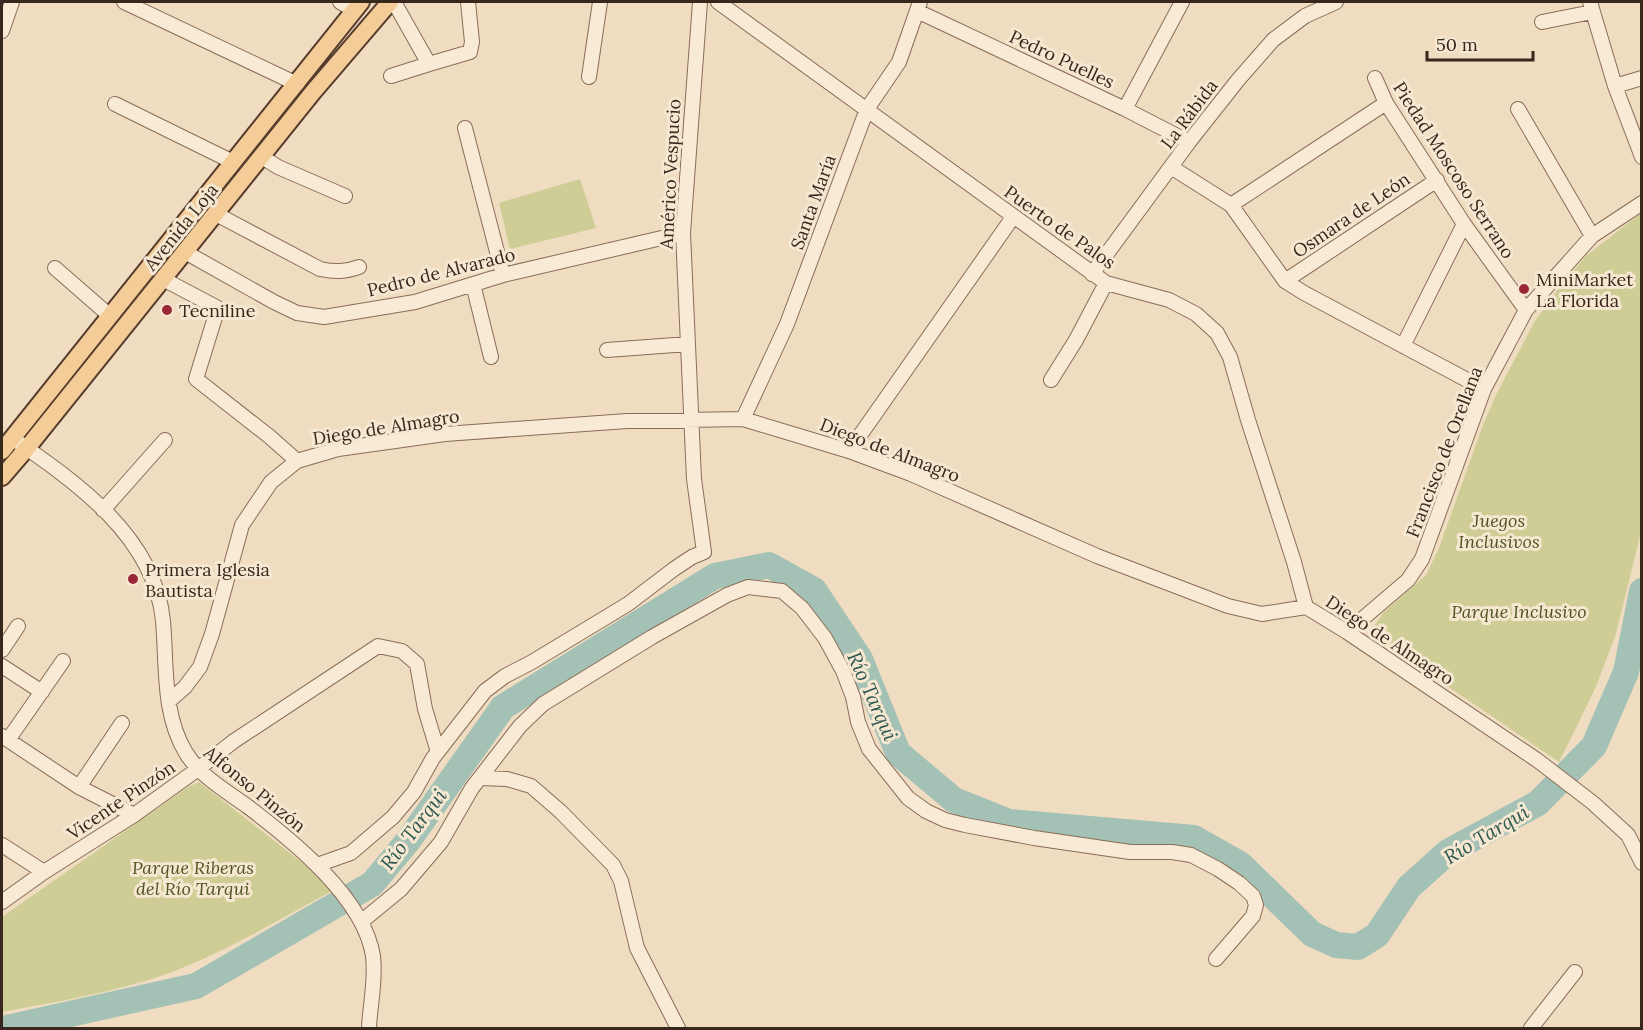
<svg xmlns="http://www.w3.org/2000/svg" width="1643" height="1030" font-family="Lora,serif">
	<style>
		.park { fill: #cdcd95 }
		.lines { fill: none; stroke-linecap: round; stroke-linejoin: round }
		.river { stroke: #a4c1b5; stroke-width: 26 }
		.minor-casing { stroke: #896d58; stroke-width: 16 }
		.major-casing { stroke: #563c2d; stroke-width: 20 }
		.minor { stroke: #f9ead5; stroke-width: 14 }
		.major { stroke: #f3cc98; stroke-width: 16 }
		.poi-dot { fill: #992735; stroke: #f6e7d1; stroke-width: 2 }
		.labels { text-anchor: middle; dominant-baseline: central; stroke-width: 6; stroke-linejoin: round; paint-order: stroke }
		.street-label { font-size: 18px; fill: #38271d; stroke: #f6e7d1 }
		.poi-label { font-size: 18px; fill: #38271d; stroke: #f6e7d1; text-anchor: start }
		.park-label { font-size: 18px; font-style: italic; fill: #4e5523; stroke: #f6e7d1 }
		.water-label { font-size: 20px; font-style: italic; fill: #2c5850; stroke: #f6e7d1 }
	</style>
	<rect width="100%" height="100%" fill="#efdcc1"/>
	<!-- park -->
	<path class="park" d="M 580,179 L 596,228 L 510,249 L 499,203 Z
		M 1641,213 L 1641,532 L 1615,637 L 1595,689 L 1559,762 L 1378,639 L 1373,628 L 1384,612 L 1426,575 L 1439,548 L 1483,425 L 1496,395 L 1535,321 L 1559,288 L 1586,256 Z
		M 199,782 L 323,879 L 330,892 C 270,924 210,962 145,981 C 98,995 49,1003 2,1012 L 2,917 L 188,787 Z"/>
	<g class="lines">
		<!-- river -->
		<path class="river" d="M 7,1028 L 196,986 L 372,884 L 408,841 L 503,707 L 715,576 L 769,565 L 814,590 L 860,659 L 898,753 L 954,800 L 1009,822 L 1194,838 L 1240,864 L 1312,934 L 1336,945 L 1358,947 L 1377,935 L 1409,887 L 1448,852 L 1538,803 L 1594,746 L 1626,672 L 1642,591"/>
		<!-- minor casing -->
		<g class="minor-casing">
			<path id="minor" d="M 124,2 L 297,84
				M 340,2 L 354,10
				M 394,2 L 429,64 L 470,52 L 472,42 L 468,2
				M 718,2 L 1106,283 L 1169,300 L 1196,314 L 1217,333 L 1230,357 L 1248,420 L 1294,562 L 1306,607
				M 1590,2 L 1615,86 L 1642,157
				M 917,11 L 1125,109 L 1189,142
				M 1542,22 L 1592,12
				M 2,31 L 12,2
				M 391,76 L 429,64
				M 589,77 L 600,2
				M 1375,78 L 1386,103 L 1464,224 L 1526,310
				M 1615,86 L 1642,78
				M 115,104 L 233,162
				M 1125,109 L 1182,2
				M 1518,109 L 1592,236
				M 465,128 L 503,275
				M 262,157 L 278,167 L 345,196
				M 1171,167 L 1231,205 L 1285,281 L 1304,293 L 1484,389
				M 1231,205 L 1386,103
				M 216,214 L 320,269 C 335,272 345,272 359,267
				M 185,252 L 274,302 L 297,313 L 324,317 L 415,302 L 503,275 L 683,233
				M 55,268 L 110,316
				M 1092,274 L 1189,142 L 1238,80 L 1273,40 L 1305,16 L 1336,2
				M 163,279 L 216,307 L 216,314 L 196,379 L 270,437 L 297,461
				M 1285,281 L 1437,180
				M 473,284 L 491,357
				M 1403,346 L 1464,224
				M 607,350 L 688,344
				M 1051,380 L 1076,340 L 1106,283
				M 743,419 L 787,324 L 867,109 L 899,62 L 920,2
				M 12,438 C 76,482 155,537 163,621 C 167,665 162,714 186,753 C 200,776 226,791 247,806 C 292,840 364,898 373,956 C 376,981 370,1004 369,1028
				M 849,451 L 1013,217
				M 103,510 L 165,440
				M 1347,632 L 1408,580 L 1422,559 L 1484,389 L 1526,310 L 1592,236 L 1642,203
				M 2,650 L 18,626
				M 2,666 L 42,692
				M 169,701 L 185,687 L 200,667 L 212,634 L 242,525 L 271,482 L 297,461 L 338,449 L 445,434 L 627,421 L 743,419 L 849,451 L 911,474 L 1097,556 L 1228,606 L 1262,614 L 1306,607 L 1347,632 L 1537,760 L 1593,803 L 1628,835 L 1642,863
				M 2,736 L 79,787 L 134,815
				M 8,740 L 63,661
				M 480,778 L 507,779 L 531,786 L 561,812 L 613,865 L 621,881 L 637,948 L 678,1028
				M 79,787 L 122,723
				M 2,845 L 44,872
				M 317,865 L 351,853 L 393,817 L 414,792 L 433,758 L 485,691 L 505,676 L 532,662 L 628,604 L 674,569 L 692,557 L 704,552 L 694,479 L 683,233 L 700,2
				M 2,902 L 44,872 L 134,815 L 198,769 L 234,741 L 378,646 L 402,651 L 417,664 L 425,709 L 438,752
				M 361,922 L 401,889 L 441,842 L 472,788 L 520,726 L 543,704 L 652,637 L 727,595 L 748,587 L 782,591 L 802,608 L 825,638 L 843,671 L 853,697 L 858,722 L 869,749 L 908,798 L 926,811 L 945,820 L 965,825 L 1034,838 L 1130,852 L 1172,852 L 1191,855 L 1218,869 L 1239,883 L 1253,896 L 1256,905 L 1253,916 L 1216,959
				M 1531,1028 L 1575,972"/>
		</g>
		<!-- major casing -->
		<g class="major-casing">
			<path id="major" d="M 2,451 L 361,2
				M 2,477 L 27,448 L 313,92 L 390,2"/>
		</g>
		<!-- minor -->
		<use href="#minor" class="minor"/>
		<!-- major -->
		<use href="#major" class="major"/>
	</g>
	<!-- markers -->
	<g class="poi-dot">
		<circle cx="1524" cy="289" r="6"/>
		<circle cx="167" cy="310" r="6"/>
		<circle cx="133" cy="579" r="6"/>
	</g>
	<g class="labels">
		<!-- street labels -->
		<g class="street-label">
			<text transform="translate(1062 59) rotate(25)">Pedro Puelles</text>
			<text transform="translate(1189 114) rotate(-53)">La Rábida</text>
			<text transform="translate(1454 170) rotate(57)">Piedad Moscoso Serrano</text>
			<text transform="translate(670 174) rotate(-87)">Américo Vespucio</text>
			<text transform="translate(813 202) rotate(-70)">Santa María</text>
			<text transform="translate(1351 215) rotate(-34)">Osmara de León</text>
			<text transform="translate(181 227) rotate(-51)">Avenida Loja</text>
			<text transform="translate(1060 227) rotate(35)">Puerto de Palos</text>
			<text transform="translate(441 272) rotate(-14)">Pedro de Alvarado</text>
			<text transform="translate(386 427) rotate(-9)">Diego de Almagro</text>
			<text transform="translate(890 450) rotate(21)">Diego de Almagro</text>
			<text transform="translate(1444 452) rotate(-69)">Francisco de Orellana</text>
			<text transform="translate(1390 640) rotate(33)">Diego de Almagro</text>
			<text transform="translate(255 789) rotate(39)">Alfonso Pinzón</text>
			<text transform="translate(121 800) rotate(-34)">Vicente Pinzón</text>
		</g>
		<!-- poi labels -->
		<g class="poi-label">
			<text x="1536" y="279">MiniMarket<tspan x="1536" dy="21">La Florida</tspan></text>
			<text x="179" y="310">Tecniline</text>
			<text x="145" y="569">Primera Iglesia<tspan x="145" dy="21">Bautista</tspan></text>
		</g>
		<!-- park labels -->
		<g class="park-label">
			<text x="1499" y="520">Juegos<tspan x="1499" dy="21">Inclusivos</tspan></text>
			<text x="1519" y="611">Parque Inclusivo</text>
			<text x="193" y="867">Parque Riberas<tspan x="193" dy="21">del Río Tarqui</tspan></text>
		</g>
		<!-- water labels -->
		<g class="water-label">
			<text transform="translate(873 696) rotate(66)">Río Tarqui</text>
			<text transform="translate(413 829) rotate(-53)">Río Tarqui</text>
			<text transform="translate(1486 834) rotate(-31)">Río Tarqui</text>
		</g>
	</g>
	<!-- border -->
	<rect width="1643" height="1030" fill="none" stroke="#38271d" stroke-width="6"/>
	<!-- scale -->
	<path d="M1427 51v9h106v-9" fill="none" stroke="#38271d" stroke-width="3"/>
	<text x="1436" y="51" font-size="18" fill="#38271d" stroke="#f6e7d1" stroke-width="4.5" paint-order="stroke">50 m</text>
</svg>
